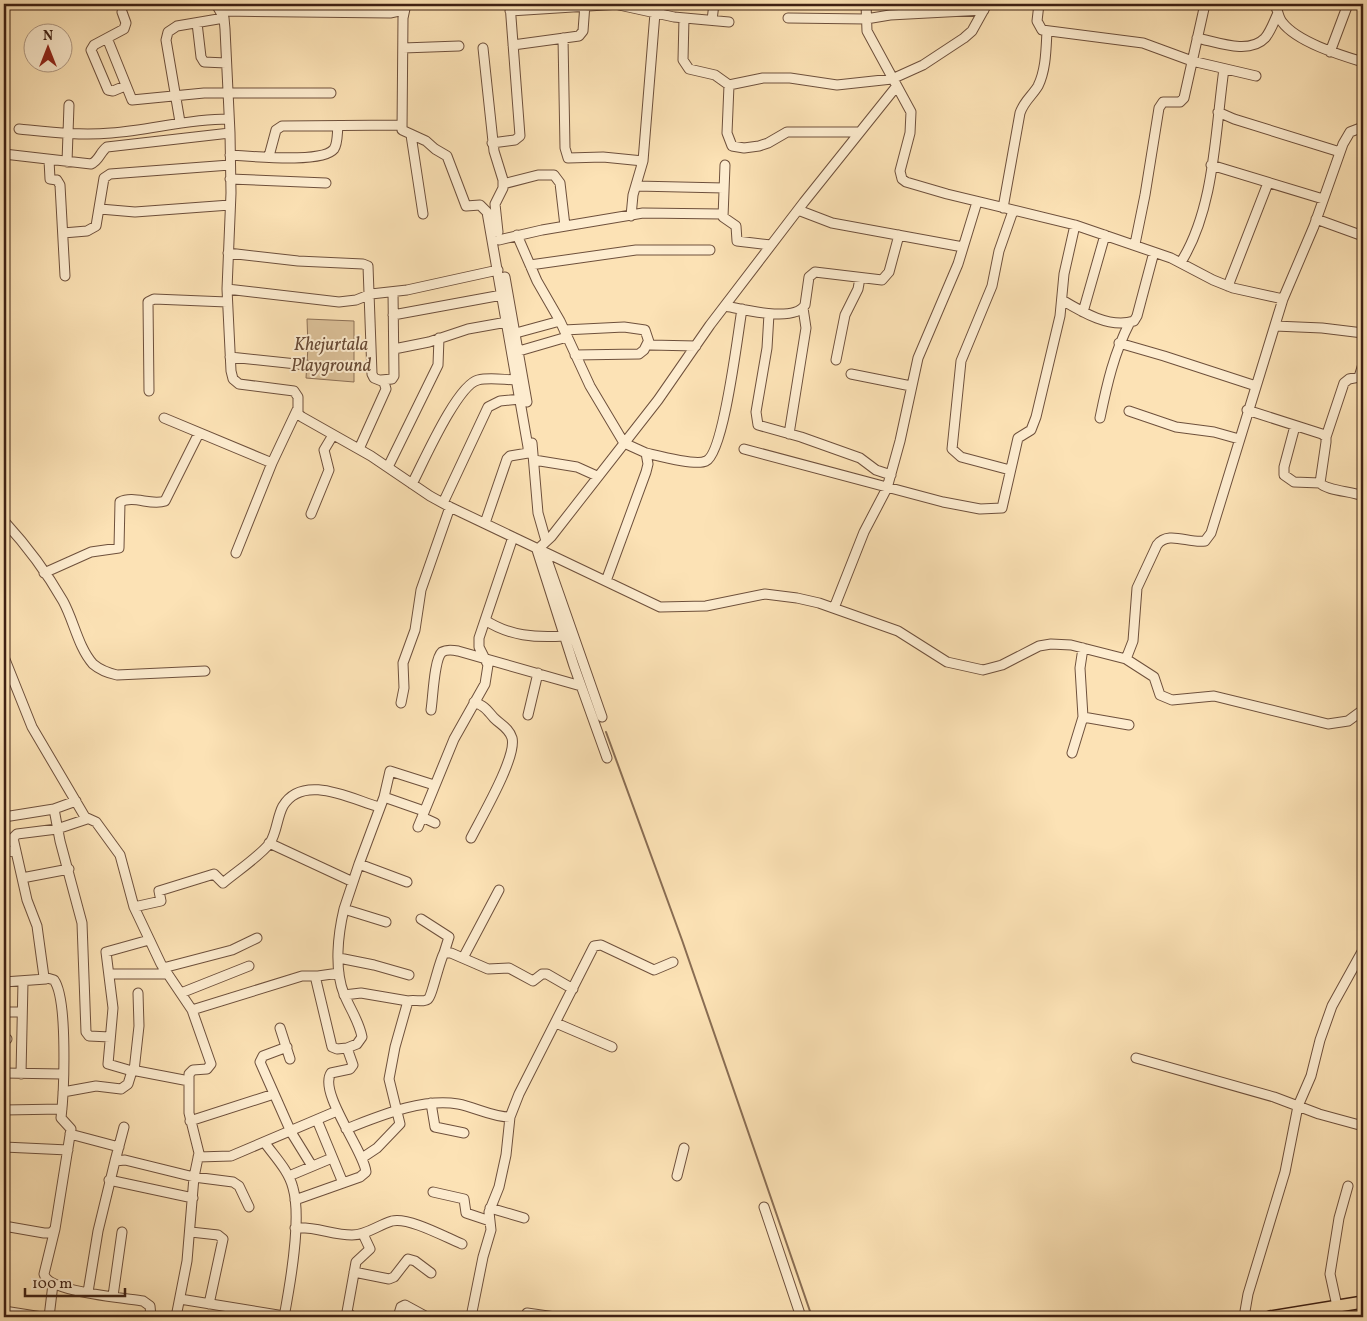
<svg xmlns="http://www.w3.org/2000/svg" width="1367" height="1321" font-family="Vollkorn,serif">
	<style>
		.green { fill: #dcc199; stroke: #8d7056 }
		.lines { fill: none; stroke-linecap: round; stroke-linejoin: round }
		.stream { stroke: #896d53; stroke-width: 2 }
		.minor-casing { stroke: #6e503c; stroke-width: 11 }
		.major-casing { stroke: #3e2013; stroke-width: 14 }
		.minor { stroke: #fdeccf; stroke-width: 9 }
		.major { stroke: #fce2b5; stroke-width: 11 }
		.labels { text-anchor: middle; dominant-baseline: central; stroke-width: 4; stroke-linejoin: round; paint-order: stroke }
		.park-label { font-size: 18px; font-style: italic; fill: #664834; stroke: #fdeccf }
	</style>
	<rect width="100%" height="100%" fill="#fce2b5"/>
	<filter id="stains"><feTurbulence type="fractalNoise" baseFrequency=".004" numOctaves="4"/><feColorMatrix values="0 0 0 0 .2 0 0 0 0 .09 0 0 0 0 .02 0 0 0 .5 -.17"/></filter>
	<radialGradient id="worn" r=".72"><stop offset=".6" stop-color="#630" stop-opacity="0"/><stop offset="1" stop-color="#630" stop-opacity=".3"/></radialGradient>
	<!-- green -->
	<path class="green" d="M 307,319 L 354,321 L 354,382 L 306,378 L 308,347 Z
		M 1363,1309 L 1363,1317 L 1319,1317 Z"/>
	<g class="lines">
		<!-- stream -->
		<path class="stream" d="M 606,732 L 682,940 L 812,1317"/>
		<!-- minor casing -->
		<g class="minor-casing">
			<path id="minor" d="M 216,4 L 224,18 L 225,29 L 230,133 L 231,193 L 227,289 L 231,371 L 233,379 L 239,384 L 294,391 L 298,397 L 298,414 L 302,417 L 371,456 L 430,496 L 450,507 L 660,607 L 706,606 L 765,594 L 797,598 L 819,603 L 898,631 L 947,662 L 983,670 L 1002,665 L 1039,646 L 1051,644 L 1071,645 L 1126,659 L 1154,677 L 1160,695 L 1172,700 L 1214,696 L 1328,724 L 1348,721 L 1363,710
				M 406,4 L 403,18 L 402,130 L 426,141 L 435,149 L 447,156 L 466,206 L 480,205 L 487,212 L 528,447 L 528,453 L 510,456 L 507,459 L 485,523
				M 866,4 L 867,31 L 911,112 L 910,133 L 900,171 L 902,179 L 906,182 L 947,194 L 1075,225 L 1171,258 L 1213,280 L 1233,288 L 1283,299 L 1211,533 L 1205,541 C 1189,544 1168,530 1157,545 L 1137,588 L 1133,641 L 1126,659
				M 1039,4 L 1037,21 L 1042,30 L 1143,43 L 1192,61 L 1256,76
				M 1274,4 C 1278,9 1278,17 1282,22 C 1297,42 1340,55 1363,62
				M 619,5 L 674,17 L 729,22
				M 221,11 L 390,13 L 404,10
				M 510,11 L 620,4
				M 122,12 L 126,23 L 124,29 L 94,45 L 91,50 L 108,90 L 113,91 L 125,86
				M 684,18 L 683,60 L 689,69 L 715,75 L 729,85 L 763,78 L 790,78 L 837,85 L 892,79 L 923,65 L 964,38 L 972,31 L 987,4
				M 788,18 L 866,19 L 890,15 L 984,10
				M 712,20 L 714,4
				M 197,23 L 201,57 L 204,62 L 226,63
				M 107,38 L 132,100 L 204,93 L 331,93
				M 563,38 L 565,148 L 568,158 L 603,157 L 643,161
				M 1197,38 C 1217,42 1249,55 1265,38 C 1271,31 1274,21 1278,13
				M 513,45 L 579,36 L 583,31 L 585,4
				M 403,48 L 459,46
				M 483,48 L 494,151 L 503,180 L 503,188 L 495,204 L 498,232
				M 1330,52 L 1348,4
				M 729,85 L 727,133 L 732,146 L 744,148 L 759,146 L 768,143 L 787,132 L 859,132
				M 1218,112 L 1234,119 L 1340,152
				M 180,122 L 166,40 L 168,32 L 177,26 L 224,18
				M 19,129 C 49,132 80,136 111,133 C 151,130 187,119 228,119
				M 411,135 L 423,214
				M 492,143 L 515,140 L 520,136 L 510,4
				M 4,154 L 91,164 C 99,161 100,152 107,147 L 230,133
				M 230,155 C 250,156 322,164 334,149 C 338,143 337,133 338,126
				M 269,156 L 276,130 L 282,126 L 401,125
				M 49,160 L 50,179 L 57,180 L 60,185 L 65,276
				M 67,162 L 69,105
				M 725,165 L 723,217 L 736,226 L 737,241 L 771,245
				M 1211,165 L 1323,199
				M 230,179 L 326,183
				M 503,184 L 538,175 L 554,175 L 560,183 L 565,226
				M 636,186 L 724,188
				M 1003,208 L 1020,113 C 1024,101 1032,96 1038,86 C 1046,70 1046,49 1047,31
				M 100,209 L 135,212 L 230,205
				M 798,210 L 832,223 L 963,247
				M 631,216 L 633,195 L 643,161 L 655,13
				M 1316,219 L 1363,236
				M 63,233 L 87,231 L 96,226 L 104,178 L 110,174 L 230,165
				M 517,235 L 537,281 L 560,321 L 590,386 L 624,443 L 646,453 L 648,464 L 646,472 L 606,581
				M 499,240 L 542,230 L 643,213 L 722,214
				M 1135,244 L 1145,195 L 1159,108 L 1163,102 L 1180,102 L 1184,98 L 1205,4
				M 228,253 L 298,261 L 363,264 L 368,266 L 372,374 L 374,378 L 384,382 L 386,389 L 359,449
				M 1181,262 C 1215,208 1215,131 1224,69
				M 530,265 L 636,250 L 710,250
				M 505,277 L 527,402
				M 1228,286 L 1268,183
				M 227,289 L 339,302 L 356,300 L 371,294 L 407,290 L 498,270
				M 1283,299 L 1314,226 L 1343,144 L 1350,132 L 1363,127
				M 1062,300 C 1082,312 1110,329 1134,321 L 1137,316 L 1154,252
				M 725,306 C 742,309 794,323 805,305 L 809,277 L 815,272 L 882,280 L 889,272 L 899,235
				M 1083,312 L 1105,235
				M 769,314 L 767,348 L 756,412 L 758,425 L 801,437 L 860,458 L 876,470 L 891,475
				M 393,315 L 502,295
				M 1275,326 L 1322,328 L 1363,333
				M 564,330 L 624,327 L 645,330 L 650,345 L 696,346
				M 516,333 L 560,321
				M 1119,343 L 1164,356 L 1256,386
				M 394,349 L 429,342 L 468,329 L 507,322
				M 519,351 L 567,337
				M 575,355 L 639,354 L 644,350 L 648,342
				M 230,357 L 306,365
				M 836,360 L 845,315 L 858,289 L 860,278
				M 851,374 L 911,386
				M 381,380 L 392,379 L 394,376 L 393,292
				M 149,391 L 148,302 L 154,299 L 227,302
				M 1247,410 L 1322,434 L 1326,437 L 1326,442 L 1320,483 C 1327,491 1352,491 1363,496
				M 1129,411 L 1176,427 L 1214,432 L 1239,439
				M 164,418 L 272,463
				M 1100,418 C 1107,384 1114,353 1130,322
				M 1295,426 L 1284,467 L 1284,475 L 1294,482 L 1320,483
				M 789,434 L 806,328 L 803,308
				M 1326,437 L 1344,383 L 1349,379 L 1359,377 L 1363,364
				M 532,443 L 538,513 L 546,541
				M 744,449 L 943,502 L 980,509 L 1002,508 L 1018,438 L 1031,430 L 1036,417 L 1060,316 L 1064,274 L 1075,225
				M 646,453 C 659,456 696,466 706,461 C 724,453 738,332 742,309
				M 534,460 L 577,467 L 597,476
				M 388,467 L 438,365 L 439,338
				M 1010,470 L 961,457 L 952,449 L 961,361 L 992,286 L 999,251 L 1013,211
				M 412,484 C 423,463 457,385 478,380 C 490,377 505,380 517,380
				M 443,503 L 488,407 L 500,401 L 520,399
				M 311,514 L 329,470 L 324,450 L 333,435
				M 4,521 C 26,545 47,573 63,601 C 74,621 78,647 93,664 C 100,670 108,673 117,675 L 205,671
				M 236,553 L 272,463 L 297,410
				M 545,554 L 602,717
				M 44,573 L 91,552 L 119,548 L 120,502 C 134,495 151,506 165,501 L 199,433
				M 834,608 L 864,532 L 887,488 L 900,441 L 918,358 L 958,264 L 977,202
				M 485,620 C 509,636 536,638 564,636
				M 4,657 L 32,727 L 85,817 L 96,822 L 120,855 L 134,907 L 161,964 L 192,1010 L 211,1064 L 207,1069 L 193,1070 L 189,1074 L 189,1113 L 199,1153 L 194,1177 L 187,1261 L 176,1317
				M 401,703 L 404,688 L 403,663 L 415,630 L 421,590 L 450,507
				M 431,710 C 433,698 434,659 442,652 C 447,649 453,650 458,651 L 581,686
				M 528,715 L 538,673
				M 1083,717 L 1129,725
				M 1072,753 L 1083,717 L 1080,668 L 1083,648
				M 607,758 L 574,666 L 537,550 L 551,537 L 658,400 L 710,325 L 804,202 L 896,87
				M 384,797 L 424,811
				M 76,801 L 54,809 L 60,841 L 82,923 L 86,1032 L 89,1036 L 110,1037
				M 4,817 L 54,809
				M 422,817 L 435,823
				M 418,827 L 454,739 L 485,684 L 488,665 L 479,647 L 479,638 L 513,537
				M 471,838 C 481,818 517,757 512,738 C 509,728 501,725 494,718 C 486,709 486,707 474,702
				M 269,843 L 353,882
				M 4,853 L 15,850
				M 359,864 L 384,797 L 390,771 L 434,785
				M 22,878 L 69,869
				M 134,907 L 161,901 L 159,891 L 214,874 L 223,883 C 236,872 260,856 270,843 C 277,832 277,817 283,806 C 303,773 351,799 379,807
				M 344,909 L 359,864 L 407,882
				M 421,919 L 449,937 L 444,953
				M 339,958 L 374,965 L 409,975
				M 463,958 L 499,890
				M 163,968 L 232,950 L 257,938
				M 339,973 L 318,976 L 316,980 L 332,1047 L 337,1049 L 347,1048
				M 109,974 L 167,974
				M 4,982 L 46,979
				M 181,993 L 249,966
				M 344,995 L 361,993 L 408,1001
				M 192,1010 L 302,976 L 318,976
				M 4,1012 L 22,1012
				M 556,1023 L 612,1047
				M 280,1028 L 290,1059
				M 4,1039 L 7,1039
				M 287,1047 L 263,1056 L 260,1062 L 291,1132 L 312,1166
				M 1136,1058 L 1274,1097 L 1319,1114 L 1363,1126
				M 132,1071 L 108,1064 L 113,1008 L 106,952 L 149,940
				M 134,1071 L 139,1026 L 138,993
				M 4,1073 L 62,1074
				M 21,1074 L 23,982
				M 63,1092 L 96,1086 L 121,1089 L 128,1084 L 132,1071 L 137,1071 L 189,1081
				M 431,1103 L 435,1127 L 464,1133
				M 4,1110 L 62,1109
				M 317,1120 L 343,1183
				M 190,1121 L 274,1094
				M 346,1129 C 380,1116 421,1098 458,1104 C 475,1107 492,1117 510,1117 L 519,1094 L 594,946 L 601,945 L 654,970 L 673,962
				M 70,1134 L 119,1147
				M 265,1143 C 275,1157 289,1171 293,1188 C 302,1219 290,1285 284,1317
				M 4,1147 L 68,1150
				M 198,1157 L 231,1156 L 337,1111
				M 362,1158 L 377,1148 L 400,1124 L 389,1079 L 395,1047 L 408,1001 C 414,999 424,1003 428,999 C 432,996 439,962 444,953 L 451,953 L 488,969 L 509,968 L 533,981 L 542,974 L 547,974 L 573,989
				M 115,1161 L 124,1127
				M 289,1176 L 332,1158
				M 677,1176 L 684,1148
				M 109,1180 L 193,1198
				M 433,1192 L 464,1199 L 466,1213 L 490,1221
				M 295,1200 L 360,1177 L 366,1172 C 364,1151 318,1092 331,1073 L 350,1069 L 353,1065 L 347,1048 L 357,1044 L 362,1037 C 359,1021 350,1009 344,994 C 334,969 338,934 344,909 L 386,922
				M 764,1207 L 801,1317
				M 490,1208 L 524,1218
				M 4,1226 L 44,1233 L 51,1233 L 55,1229 L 71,1129 L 61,1118 C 64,1093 68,999 54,980 L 44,977 L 37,926 L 27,900 L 13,838 L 17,834 L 57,829 L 87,819
				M 295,1228 C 315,1226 332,1235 352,1235 C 367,1235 378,1225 392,1221 C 409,1217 445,1237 462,1244
				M 55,1229 L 44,1274 C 48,1292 124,1298 143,1301 L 150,1306 L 151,1317
				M 191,1232 L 218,1235 L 223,1239 L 209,1304
				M 354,1272 L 389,1279 L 394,1277 L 408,1259 L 415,1261 L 431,1273
				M 88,1292 L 98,1231 L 115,1161 L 125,1160 L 194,1177 L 233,1182 L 239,1186 L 249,1207
				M 113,1296 L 122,1232
				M 180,1299 L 284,1316
				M 1337,1306 L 1330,1274 L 1339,1218 L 1348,1186
				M 4,1311 L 42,1317
				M 527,1313 L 555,1317
				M 49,1317 L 53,1284
				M 353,1317 L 347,1312 L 356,1262 L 370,1249 L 363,1234
				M 398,1317 L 401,1307 L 405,1305 L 427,1317
				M 471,1317 L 483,1257 L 491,1230 L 489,1212 L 499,1187 L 506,1155 L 510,1117
				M 1244,1317 L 1248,1294 L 1285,1172 L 1298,1106 L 1311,1076 L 1320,1040 L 1332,1006 L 1363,950"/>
		</g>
		<!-- major casing -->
		<g class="major-casing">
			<path id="major" d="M 1270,1317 L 1363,1302"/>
		</g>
		<!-- minor -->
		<use href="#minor" class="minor"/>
		<!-- major -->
		<use href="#major" class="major"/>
	</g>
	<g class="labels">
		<!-- park labels -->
		<g class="park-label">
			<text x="331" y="345">Khejurtala<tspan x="331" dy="21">Playground</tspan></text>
		</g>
	</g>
	<!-- margin -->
	<rect width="1367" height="1321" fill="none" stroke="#fce2b5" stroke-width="20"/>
	<rect x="5" y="5" width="1357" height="1311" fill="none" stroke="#3e2013" stroke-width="2.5"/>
	<rect x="10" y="10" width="1347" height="1301" fill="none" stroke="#3e2013"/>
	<!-- north arrow -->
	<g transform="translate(48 48)"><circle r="24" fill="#fdeccf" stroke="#b19a84"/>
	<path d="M0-4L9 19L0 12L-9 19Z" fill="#8f2418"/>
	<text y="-8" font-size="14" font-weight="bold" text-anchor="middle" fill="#3e2013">N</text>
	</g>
	<!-- scale -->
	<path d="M25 1288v8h100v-8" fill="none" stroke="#3e2013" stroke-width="2.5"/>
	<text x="32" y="1288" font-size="15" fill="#3e2013" stroke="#fdeccf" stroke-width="4" paint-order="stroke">100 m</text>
	<rect width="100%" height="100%" filter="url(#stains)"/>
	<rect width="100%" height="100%" fill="url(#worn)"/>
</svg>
